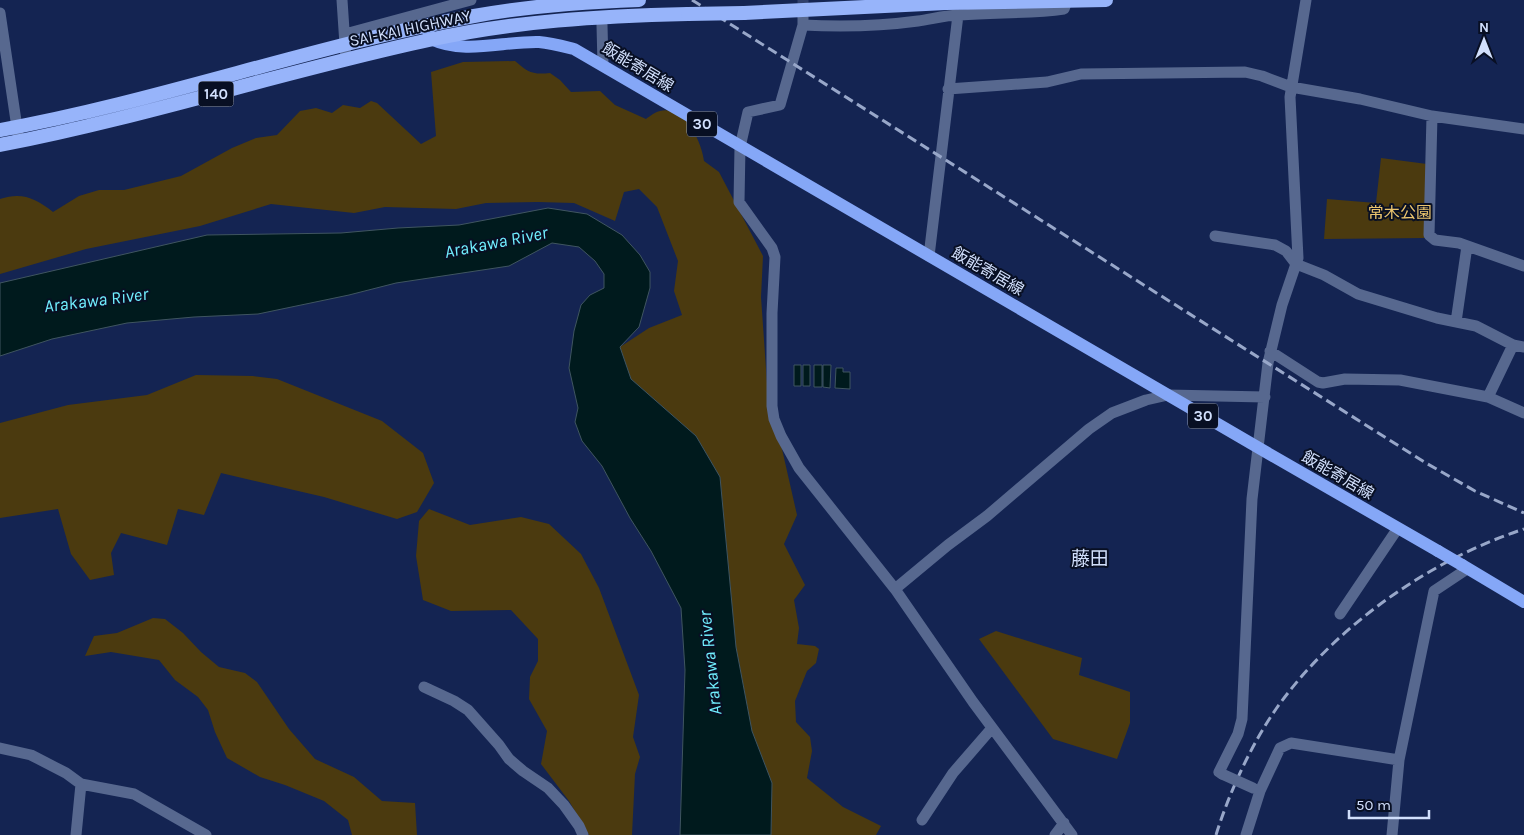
<svg xmlns="http://www.w3.org/2000/svg" width="1524" height="835" font-family="Karla,'Noto Sans JP',sans-serif">
	<style>
		.green { fill: #4b3a0f }
		.water { fill: #001a1d; stroke: #3f5560 }
		.lines { fill: none; stroke-linecap: round; stroke-linejoin: round }
		.minor-tunnel { stroke: #30406c; stroke-width: 11; stroke-dasharray: 11 5.5; stroke-linecap: butt }
		.minor { stroke: #57688f; stroke-width: 11 }
		.primary { stroke: #85a7f7; stroke-width: 12 }
		.trunk { stroke: #97b4fa; stroke-width: 14 }
		.rail { stroke: #98a7c9; stroke-width: 3; stroke-dasharray: 10 5; stroke-linecap: butt }
		.minor-bridge { stroke: #57688f; stroke-width: 11 }
		.primary-bridge { stroke: #85a7f7; stroke-width: 12 }
		.trunk-bridge { stroke: #97b4fa; stroke-width: 14 }
		.labels { text-anchor: middle; dominant-baseline: central; stroke-width: 4; stroke-linejoin: round; paint-order: stroke }
		.shield { fill: #080f23; stroke: #95a1bb; stroke-width: 1 }
		.shield-label { font-size: 15px; font-weight: bold; fill: #d1dffc }
		.street-label { font-size: 16px; fill: #d1dffc; stroke: #080f23 }
		.park-label { font-size: 16px; fill: #eac46e; stroke: #080f23 }
		.water-label { font-size: 18px; font-style: italic; fill: #71efff; stroke: #080f23 }
		.quarter-label { font-size: 19px; fill: #d1dffc; stroke: #080f23 }
	</style>
	<rect width="100%" height="100%" fill="#142452"/>
	<!-- green -->
	<path class="green" d="M 515,61 C 528,72 532,75 550,73 L 560,80 L 571,92 L 600,91 L 615,105 L 646,119 C 650,116 655,112 660,111 C 684,104 702,142 704,161 L 719,172 L 763,256 L 761,297 L 767,383 L 797,515 L 784,544 L 805,585 L 794,600 L 799,628 L 797,644 L 815,646 L 819,649 L 816,663 L 807,671 L 795,701 L 796,722 L 810,737 L 812,751 L 807,778 L 843,807 L 881,826 L 876,835 L 771,835 L 772,783 L 752,731 L 736,647 L 720,477 L 696,436 L 631,379 L 620,347 L 649,328 L 682,315 L 674,291 L 678,261 L 657,207 L 639,189 L 624,192 L 615,221 L 574,203 L 538,202 L 486,203 L 456,209 L 385,207 L 354,213 L 271,204 L 200,226 L 86,249 L 0,274 L 0,199 C 22,192 35,198 53,212 L 79,196 L 99,190 L 124,190 L 181,176 L 232,148 L 256,138 L 277,135 L 300,111 L 316,108 L 332,113 L 343,105 L 360,108 L 371,101 L 377,103 L 421,144 L 436,136 L 431,72 L 463,62 Z
		M 1381,158 L 1427,164 L 1425,238 L 1324,239 L 1327,199 L 1376,203 Z
		M 196,375 L 253,376 L 277,379 L 382,421 L 423,453 L 434,483 L 417,512 L 397,519 L 324,497 L 221,473 L 204,515 L 178,509 L 167,545 L 121,533 L 111,553 L 114,575 L 90,580 L 71,554 L 58,509 L 0,518 L 0,423 L 68,405 L 147,395 Z
		M 429,509 L 470,525 L 521,517 L 549,524 L 581,554 L 599,588 L 639,695 L 633,737 L 640,757 L 635,774 L 632,835 L 589,835 L 569,801 L 541,764 L 547,731 L 529,699 L 530,677 L 538,661 L 538,639 L 511,610 L 451,611 L 423,600 L 416,556 L 419,521 Z
		M 153,618 L 165,619 L 183,633 L 201,652 L 219,667 L 245,673 L 257,682 L 289,729 L 315,759 L 354,777 L 382,801 L 415,803 L 417,835 L 352,835 L 348,820 L 324,801 L 285,785 L 260,777 L 227,758 L 215,732 L 208,710 L 198,697 L 175,680 L 159,660 L 111,652 L 85,656 L 94,636 L 117,633 Z
		M 996,631 L 1082,658 L 1079,675 L 1130,692 L 1130,723 L 1117,759 L 1053,739 L 979,639 Z"/>
	<!-- water -->
	<path class="water" d="M 548,208 L 587,214 L 622,235 L 640,255 L 650,272 L 650,288 L 639,327 L 620,347 L 631,379 L 696,436 L 720,477 L 736,647 L 752,731 L 772,783 L 771,835 L 680,835 L 685,670 L 681,608 L 651,551 L 630,518 L 602,466 L 582,441 L 575,422 L 578,408 L 569,368 L 574,331 L 581,305 L 590,295 L 604,288 L 604,274 L 595,261 L 579,247 L 552,243 L 509,266 L 396,283 L 349,295 L 258,314 L 194,317 L 127,323 L 52,339 L 0,356 L 0,283 L 207,235 L 341,233 L 398,228 L 459,225 Z
		M 794,365 L 801,365 L 801,386 L 794,386 Z
		M 803,365 L 810,365 L 810,386 L 803,386 Z
		M 814,365 L 822,365 L 822,387 L 814,387 Z
		M 823,365 L 831,365 L 830,388 L 823,387 Z
		M 836,368 L 843,368 L 843,372 L 850,372 L 850,389 L 835,388 Z"/>
	<g class="lines">
		<!-- minor-tunnel -->
		<path class="minor-tunnel" d="M 803,0 L 803,18"/>
		<!-- minor -->
		<path class="minor" d="M 342,0 L 346,60
			M 0,13 L 19,141
			M 803,18 L 803,25 L 780,105 L 748,112 L 740,147 L 739,202 L 772,248 L 775,257 L 772,313 L 772,406 L 774,419 L 781,436 L 799,468 L 895,589 L 973,702 L 1072,835
			M 602,25 L 603,65
			M 803,25 C 840,27 881,26 918,21 C 932,19 946,15 960,15 C 995,12 1030,14 1064,9 L 1067,1
			M 345,34 L 471,0
			M 948,89 L 1047,82 L 1081,74 L 1245,72 L 1262,76 L 1291,87 L 1360,99 L 1432,116 L 1524,129
			M 1432,116 L 1429,235 L 1435,240 L 1459,243 L 1524,266
			M 1215,236 L 1275,245 L 1286,251 L 1296,264 L 1324,275 L 1358,294 L 1437,318 L 1476,326 L 1513,345 L 1524,347
			M 929,256 L 958,15
			M 1456,322 L 1467,246
			M 1270,351 L 1318,382 L 1323,383 L 1345,379 L 1400,380 L 1488,397 L 1524,413
			M 1488,397 L 1513,345
			M 895,589 L 948,545 L 987,516 L 1089,429 L 1112,413 L 1146,400 L 1168,395 L 1265,397
			M 1340,614 L 1398,528
			M 424,687 L 454,701 L 468,710 L 499,745 L 509,759 L 523,771 L 548,788 L 564,805 L 579,826 L 583,835
			M 0,748 L 31,755 L 66,773 L 81,784 L 134,794 L 206,835
			M 1222,774 L 1219,772 L 1238,734 L 1242,719 L 1252,499 L 1268,363 L 1282,305 L 1298,258 L 1290,97 L 1306,0
			M 922,820 L 953,773 L 992,728
			M 76,835 L 81,784
			M 1055,835 L 1064,823
			M 1246,835 L 1260,791 L 1280,748 L 1291,743 L 1399,760
			M 1392,835 L 1399,760 L 1434,591 L 1467,569"/>
		<!-- primary -->
		<path class="primary" d="M 426,26 L 431,39 C 465,55 503,41 539,42 C 551,43 562,46 574,49 L 1259,448 L 1438,551
			M 1462,565 L 1524,602"/>
		<!-- trunk -->
		<path class="trunk" d="M 744,13 L 946,3 L 1106,0
			M 0,130 C 160,101 314,45 474,16 C 528,6 584,2 639,0
			M 0,145 C 145,117 285,71 429,40 C 514,21 601,16 688,14"/>
		<!-- rail -->
		<path class="rail" d="M 692,0 L 1426,463 L 1475,491 L 1524,513
			M 1216,835 C 1229,793 1251,745 1276,709 C 1334,627 1429,560 1524,529"/>
		<!-- minor-bridge -->
		<path class="minor-bridge" d="M 1222,774 L 1253,788"/>
		<!-- primary-bridge -->
		<path class="primary-bridge" d="M 1438,551 L 1462,565"/>
		<!-- trunk-bridge -->
		<path class="trunk-bridge" d="M 688,14 L 744,13"/>
	</g>
	<g class="labels">
		<!-- shield labels -->
		<g class="shield">
			<rect x="198.5" y="81.5" width="35" height="25" rx="4"/>
			<rect x="687" y="111.5" width="30" height="25" rx="4"/>
			<rect x="1188" y="403.5" width="30" height="25" rx="4"/>
		</g>
		<g class="shield-label">
			<text x="216" y="94">140</text>
			<text x="702" y="124">30</text>
			<text x="1203" y="416">30</text>
		</g>
		<!-- street labels -->
		<g class="street-label">
			<text transform="translate(410 28) rotate(-12)">SAI-KAI HIGHWAY</text>
			<text transform="translate(638 67) rotate(31)">飯能寄居線</text>
			<text transform="translate(988 271) rotate(30)">飯能寄居線</text>
			<text transform="translate(1338 475) rotate(30)">飯能寄居線</text>
		</g>
		<!-- park labels -->
		<g class="park-label">
			<text x="1400" y="212">常木公園</text>
		</g>
		<!-- water labels -->
		<g class="water-label">
			<text transform="translate(496 242) rotate(-11)">Arakawa River</text>
			<text transform="translate(96 300) rotate(-7)">Arakawa River</text>
			<text transform="translate(710 663) rotate(-96)">Arakawa River</text>
		</g>
		<!-- quarter labels -->
		<g class="quarter-label">
			<text x="1090" y="559">藤田</text>
		</g>
	</g>
	<!-- north arrow -->
	<g transform="translate(1484 40)" stroke="#080f23" stroke-width="4" paint-order="stroke">
	<path d="M0-4L9 19L0 12L-9 19Z" fill="#d1dffc"/>
	<text y="-8" font-size="14" font-weight="bold" text-anchor="middle" fill="#d1dffc">N</text>
	</g>
	<!-- scale -->
	<path d="M1349 810v8h80v-8" fill="none" stroke="#d1dffc" stroke-width="2.5"/>
	<text x="1356" y="810" font-size="15" fill="#d1dffc" stroke="#080f23" stroke-width="4" paint-order="stroke">50 m</text>
</svg>
